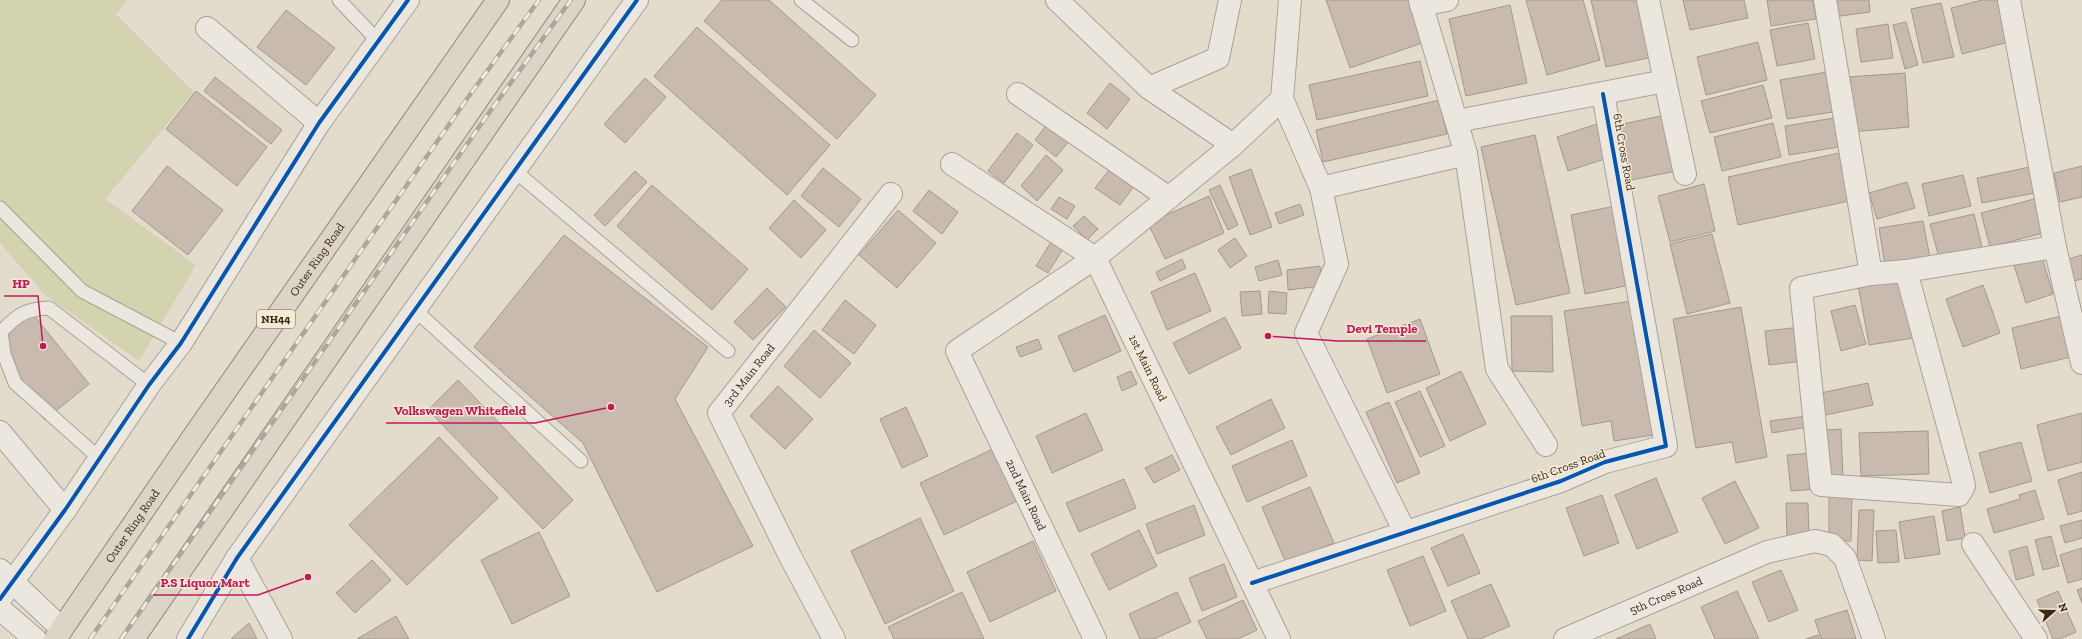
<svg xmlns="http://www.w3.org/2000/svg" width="2082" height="639" font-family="'Zilla Slab',serif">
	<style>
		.green { fill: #d3d3af }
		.building { fill: #c8baae; stroke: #a4988c }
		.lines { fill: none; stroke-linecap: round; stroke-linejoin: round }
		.service-casing { stroke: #a8a196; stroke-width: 15 }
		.minor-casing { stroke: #a8a196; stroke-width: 24 }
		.tertiary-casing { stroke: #a8a196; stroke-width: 24 }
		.trunk-casing { stroke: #8e877d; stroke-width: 24 }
		.service { stroke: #ece7de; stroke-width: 13 }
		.minor { stroke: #ece7de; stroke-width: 22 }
		.tertiary { stroke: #ece7de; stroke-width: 22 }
		.trunk { stroke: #dcd4c6; stroke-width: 22 }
		.rail-casing { stroke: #aba69e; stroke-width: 4.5 }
		.rail { stroke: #f5ead3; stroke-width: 3; stroke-dasharray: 9; stroke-linecap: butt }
		.cycleway-casing { stroke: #f5ead3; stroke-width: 6 }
		.cycleway { stroke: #0057b8; stroke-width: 4 }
		.labels { text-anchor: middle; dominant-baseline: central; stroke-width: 3; stroke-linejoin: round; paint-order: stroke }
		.shield { fill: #f5ead3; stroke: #706354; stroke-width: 1 }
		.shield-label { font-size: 11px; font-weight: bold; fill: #37291e }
		.street-label { font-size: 12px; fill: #37291e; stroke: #f5ead3 }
		.leader { fill: none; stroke: #c2185b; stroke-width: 1.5 }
		.callout-dot { fill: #c2185b; stroke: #f5ead3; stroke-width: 1.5 }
		.callout-label { font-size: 13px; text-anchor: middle; font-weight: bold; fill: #c2185b; stroke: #f5ead3; stroke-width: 3; stroke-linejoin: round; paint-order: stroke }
	</style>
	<rect width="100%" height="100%" fill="#e3dccd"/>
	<!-- green -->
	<path class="green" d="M 0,0 L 127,0 L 116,14 L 194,92 L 105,199 L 196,265 L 139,361 L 45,295 L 0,243 Z"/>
	<!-- building -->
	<path class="building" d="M 722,0 L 769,0 L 876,95 L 837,139 L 704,21 Z
		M 1326,0 L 1410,0 L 1425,42 L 1350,68 Z
		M 1526,0 L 1583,0 L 1600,60 L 1547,75 Z
		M 1591,0 L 1645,0 L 1658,56 L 1606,67 Z
		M 1683,0 L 1744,0 L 1748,18 L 1690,30 Z
		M 1767,0 L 1813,0 L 1816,19 L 1771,26 Z
		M 1831,0 L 1869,0 L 1870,12 L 1833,17 Z
		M 1982,0 L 1998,0 L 2009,42 L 1962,54 L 1951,8 Z
		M 1941,3 L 1954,57 L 1923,63 L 1911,9 Z
		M 1510,5 L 1527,83 L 1466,96 L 1449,19 Z
		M 286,10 L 335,48 L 306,85 L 257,47 Z
		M 1906,22 L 1918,65 L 1905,69 L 1893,25 Z
		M 1808,23 L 1815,59 L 1777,66 L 1770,30 Z
		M 1888,24 L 1893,58 L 1861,62 L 1856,29 Z
		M 697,27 L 830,145 L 787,195 L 654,76 Z
		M 1758,42 L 1767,80 L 1706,95 L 1697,57 Z
		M 1420,61 L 1428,96 L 1317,120 L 1309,85 Z
		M 1833,71 L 1839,111 L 1787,119 L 1780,80 Z
		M 1905,73 L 1909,127 L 1851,132 L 1847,77 Z
		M 215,77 L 282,130 L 271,144 L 204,91 Z
		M 645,78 L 666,97 L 625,143 L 604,124 Z
		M 1110,83 L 1130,99 L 1107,129 L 1087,113 Z
		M 1763,85 L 1772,118 L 1710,133 L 1701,101 Z
		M 196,91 L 267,147 L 237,186 L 166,129 Z
		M 1439,100 L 1447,134 L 1323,162 L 1316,130 Z
		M 1665,115 L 1677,171 L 1626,181 L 1614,126 Z
		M 1840,117 L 1845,146 L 1789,155 L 1785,126 Z
		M 1603,122 L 1614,156 L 1568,171 L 1557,137 Z
		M 1048,123 L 1070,140 L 1056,157 L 1035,140 Z
		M 1773,123 L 1781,157 L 1722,171 L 1714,137 Z
		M 1017,133 L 1033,145 L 1004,183 L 988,171 Z
		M 1535,135 L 1570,293 L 1516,305 L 1481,147 Z
		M 1839,153 L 1849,201 L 1738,225 L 1728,177 Z
		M 1046,155 L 1063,170 L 1037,201 L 1021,186 Z
		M 1113,165 L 1137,182 L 1120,205 L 1095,188 Z
		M 167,166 L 223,210 L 188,255 L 132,211 Z
		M 2082,166 L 2082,197 L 2060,202 L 2054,173 Z
		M 2030,167 L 2035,193 L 1982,203 L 1977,178 Z
		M 823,168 L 861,199 L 839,227 L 801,196 Z
		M 1251,169 L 1272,227 L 1250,235 L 1229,177 Z
		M 635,171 L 647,182 L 605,226 L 594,215 Z
		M 1963,175 L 1971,206 L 1929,216 L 1922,184 Z
		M 1907,182 L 1915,208 L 1877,219 L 1869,193 Z
		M 1704,184 L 1715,231 L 1670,242 L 1658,196 Z
		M 652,185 L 748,269 L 712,310 L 617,226 Z
		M 1220,185 L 1238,225 L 1228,230 L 1209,190 Z
		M 929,190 L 958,212 L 942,234 L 913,211 Z
		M 1209,196 L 1224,233 L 1165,259 L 1148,223 Z
		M 1059,197 L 1075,206 L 1067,219 L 1051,209 Z
		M 2038,198 L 2047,232 L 1990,247 L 1981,213 Z
		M 794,200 L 826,230 L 801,258 L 769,228 Z
		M 1300,204 L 1304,215 L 1279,224 L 1275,213 Z
		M 1615,206 L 1630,285 L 1585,294 L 1571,215 Z
		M 898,210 L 936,243 L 897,288 L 859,255 Z
		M 1974,214 L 1982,247 L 1939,258 L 1930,224 Z
		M 1084,216 L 1098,229 L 1087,240 L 1073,226 Z
		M 1923,221 L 1930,258 L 1885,266 L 1879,228 Z
		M 1712,234 L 1730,303 L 1687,314 L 1670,244 Z
		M 564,235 L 708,347 L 675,399 L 753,546 L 657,592 L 583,443 L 474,347 Z
		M 1235,238 L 1247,256 L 1230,268 L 1218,250 Z
		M 1051,242 L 1063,249 L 1048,273 L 1036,266 Z
		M 2082,255 L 2082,279 L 2070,282 L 2065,260 Z
		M 2042,257 L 2053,294 L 2026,303 L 2014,265 Z
		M 1182,259 L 1186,268 L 1160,281 L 1156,272 Z
		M 1278,260 L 1282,275 L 1259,281 L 1255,267 Z
		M 1320,266 L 1322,286 L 1288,290 L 1287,270 Z
		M 1195,273 L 1211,311 L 1167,330 L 1151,292 Z
		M 1905,278 L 1914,338 L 1869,345 L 1858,285 Z
		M 1983,285 L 2000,333 L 1963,347 L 1946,299 Z
		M 767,288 L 786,307 L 753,340 L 734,322 Z
		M 1260,291 L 1262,314 L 1242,316 L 1240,292 Z
		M 1269,291 L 1287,293 L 1286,314 L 1268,313 Z
		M 845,300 L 876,325 L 854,354 L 822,330 Z
		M 1632,301 L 1653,435 L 1614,441 L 1611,421 L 1582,426 L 1564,311 Z
		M 1855,305 L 1866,344 L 1841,351 L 1831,311 Z
		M 1741,307 L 1767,457 L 1736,463 L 1732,442 L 1696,448 L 1673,319 Z
		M 28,308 L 89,384 L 45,420 L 0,363 L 0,331 Z
		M 1105,315 L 1121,351 L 1074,372 L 1058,336 Z
		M 2065,315 L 2075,356 L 2021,369 L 2012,328 Z
		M 1511,316 L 1552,316 L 1553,372 L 1512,371 Z
		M 1225,317 L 1241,348 L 1189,374 L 1173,343 Z
		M 1420,319 L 1440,374 L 1387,393 L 1367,339 Z
		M 1801,327 L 1804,361 L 1769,365 L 1765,331 Z
		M 814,330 L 851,363 L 820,398 L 784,366 Z
		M 1038,339 L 1042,349 L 1020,357 L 1016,347 Z
		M 1131,371 L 1137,384 L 1122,391 L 1117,377 Z
		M 1461,371 L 1486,424 L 1450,441 L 1426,388 Z
		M 458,380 L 573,500 L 543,529 L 428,410 Z
		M 1868,383 L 1873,405 L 1821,416 L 1816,394 Z
		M 778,386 L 813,419 L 785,449 L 750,416 Z
		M 1420,391 L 1445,446 L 1420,457 L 1395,402 Z
		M 1271,399 L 1285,428 L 1231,455 L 1216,427 Z
		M 1389,402 L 1420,473 L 1397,483 L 1366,412 Z
		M 906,407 L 928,456 L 902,468 L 880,419 Z
		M 1086,413 L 1103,450 L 1052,473 L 1036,436 Z
		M 2082,413 L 2082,462 L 2048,471 L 2037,425 Z
		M 1806,416 L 1808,427 L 1772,433 L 1770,421 Z
		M 1841,429 L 1843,477 L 1829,477 L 1825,430 Z
		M 1928,431 L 1929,474 L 1861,476 L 1859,433 Z
		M 439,437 L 498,498 L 407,585 L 349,525 Z
		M 1292,440 L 1307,476 L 1247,502 L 1232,466 Z
		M 2021,442 L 2032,481 L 1990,493 L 1979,453 Z
		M 993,449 L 1017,501 L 944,535 L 920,483 Z
		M 1814,453 L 1817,489 L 1791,491 L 1787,455 Z
		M 1172,455 L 1180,470 L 1154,483 L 1145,468 Z
		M 2082,472 L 2082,511 L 2068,515 L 2058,480 Z
		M 1656,478 L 1678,532 L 1637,549 L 1615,495 Z
		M 1124,479 L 1136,508 L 1079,532 L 1066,503 Z
		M 1735,481 L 1759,528 L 1725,544 L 1702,498 Z
		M 1310,487 L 1334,543 L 1286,563 L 1262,507 Z
		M 2035,490 L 2044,519 L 1994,533 L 1987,509 L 2020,499 L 2019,495 Z
		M 1602,495 L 1619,543 L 1584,556 L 1566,508 Z
		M 1829,495 L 1852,495 L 1851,541 L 1829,541 Z
		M 1786,503 L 1808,503 L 1809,539 L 1787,540 Z
		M 1194,505 L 1205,535 L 1157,554 L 1146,524 Z
		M 1960,507 L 1965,538 L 1947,541 L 1942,511 Z
		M 1859,510 L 1874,510 L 1872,561 L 1857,560 Z
		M 1934,516 L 1940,554 L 1905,559 L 1899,522 Z
		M 920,518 L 954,591 L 885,624 L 851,551 Z
		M 2082,520 L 2082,538 L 2065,543 L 2060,526 Z
		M 1139,530 L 1157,566 L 1109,590 L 1091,554 Z
		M 1896,530 L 1899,562 L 1878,563 L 1876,531 Z
		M 539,532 L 570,596 L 512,624 L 481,560 Z
		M 1463,534 L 1480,573 L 1448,586 L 1431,548 Z
		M 2051,536 L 2059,566 L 2043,570 L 2035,540 Z
		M 1033,541 L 1056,591 L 990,622 L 967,572 Z
		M 2027,546 L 2034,575 L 2016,580 L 2009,551 Z
		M 2082,548 L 2082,579 L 2068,583 L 2060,555 Z
		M 1423,556 L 1446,611 L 1410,626 L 1387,570 Z
		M 372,560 L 391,580 L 355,613 L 336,593 Z
		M 1224,564 L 1237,597 L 1202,611 L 1189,578 Z
		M 1781,570 L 1798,610 L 1769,622 L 1752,582 Z
		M 1491,584 L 1510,626 L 1480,639 L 1468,639 L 1451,601 Z
		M 2082,588 L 2082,603 L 2077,590 Z
		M 1737,591 L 1759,639 L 1715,639 L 1701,607 Z
		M 2058,591 L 2076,632 L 2060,639 L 2053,639 L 2037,600 Z
		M 962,592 L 984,639 L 894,639 L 888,627 Z
		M 1177,592 L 1191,622 L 1154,639 L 1140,639 L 1129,614 Z
		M 1243,600 L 1257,630 L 1238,639 L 1207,639 L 1198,621 Z
		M 1847,610 L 1856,639 L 1821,639 L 1815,620 Z
		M 396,616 L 409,639 L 357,639 Z
		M 249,623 L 257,639 L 231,639 Z
		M 1650,624 L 1656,639 L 1616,639 Z
		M 1818,635 L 1819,639 L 1806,639 Z"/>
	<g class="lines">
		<!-- service casing -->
		<g class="service-casing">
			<path id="service" d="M 339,0 L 378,41
				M 801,0 L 852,40
				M 515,171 L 728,351
				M 0,208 L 82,291 L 181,343
				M 415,310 L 581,461
				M 99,458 L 15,383 L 4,354 L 1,332 C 17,315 25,309 49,308 L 149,385"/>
		</g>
		<!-- minor casing -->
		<g class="minor-casing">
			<g id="minor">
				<path d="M 1057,0 L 1149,88 L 1233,145"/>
				<path d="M 1420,0 L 1466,154 L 1497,369 L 1546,445"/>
				<path d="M 1825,0 L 1871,274 L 1906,271 L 2055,247"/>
				<path d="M 2009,0 L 2055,247 L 2082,363"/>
				<path d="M 1421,5 L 1447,0"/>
				<path d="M 207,28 L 319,123"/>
				<path d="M 1665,81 L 1685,174"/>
				<path d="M 1149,88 L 1218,58 L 1230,0"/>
				<path d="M 1018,94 L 1169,198"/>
				<path d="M 1282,99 L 1321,188 L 1337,264 L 1306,333 L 1405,532"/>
				<path d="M 1457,121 L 1665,81 L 1648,0"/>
				<path id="s1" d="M 952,164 L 1095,258 L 957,351 L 1095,639"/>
				<path d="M 1321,188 L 1466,154"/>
				<path d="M 1871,274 L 1801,288 L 1821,485 L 1959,495 L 1964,486 L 1962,477 L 1906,271"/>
				<path d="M 0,432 L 65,510"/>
				<path d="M 1973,544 L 2036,639"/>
				<path d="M 237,558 L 281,639"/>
				<path d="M 0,570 L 62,629"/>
				<path d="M 1252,583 L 1561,481 L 1605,462 L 1666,446 L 1603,94"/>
				<path d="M 0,609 L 35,639"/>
				<path id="s2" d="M 834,639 L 790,556 L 719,413 L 891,194"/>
				<path d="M 1279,639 L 1095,258 L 1233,145 L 1282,99 L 1290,0"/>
				<path id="s3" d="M 1565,639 L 1767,552 L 1815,541 L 1832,545 L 1845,558 L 1874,639"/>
			</g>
		</g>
		<!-- tertiary casing -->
		<g class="tertiary-casing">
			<path id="tertiary" d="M 0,599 L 65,510 L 149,385 L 181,343 L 319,123 L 408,0
				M 188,639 L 237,558 L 637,0"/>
		</g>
		<!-- trunk casing -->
		<g class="trunk-casing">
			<g id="trunk">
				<path id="s4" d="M 55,639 L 194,436 L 498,0"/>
				<path d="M 133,639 L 574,0"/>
			</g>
		</g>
		<!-- service -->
		<use href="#service" class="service"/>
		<!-- minor -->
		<use href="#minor" class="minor"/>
		<!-- tertiary -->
		<use href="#tertiary" class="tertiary"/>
		<!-- trunk -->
		<use href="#trunk" class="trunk"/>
		<!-- rail casing -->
		<g class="rail-casing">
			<path id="rail" d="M 90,639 L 469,96 L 539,0
				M 121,639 L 491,110 L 571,0"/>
		</g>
		<!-- rail -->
		<use href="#rail" class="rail"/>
		<!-- cycleway casing -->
		<g class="cycleway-casing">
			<path id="cycleway" d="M 1252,583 L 1561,481 L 1605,462 L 1666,446 L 1603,94
				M 0,599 L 65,510 L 149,385 L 181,343 L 319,123 L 408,0
				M 188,639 L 237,558 L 637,0"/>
		</g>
		<!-- cycleway -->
		<use href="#cycleway" class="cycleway"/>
	</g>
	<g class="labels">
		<!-- shield labels -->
		<rect class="shield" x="257" y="310" width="38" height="18" rx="3"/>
		<g class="shield-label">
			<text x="276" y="319">NH44</text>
		</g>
		<!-- street labels -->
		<g class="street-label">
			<text transform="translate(1624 152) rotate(80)">6th Cross Road</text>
			<text stroke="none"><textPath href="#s4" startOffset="461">Outer Ring Road</textPath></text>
			<text transform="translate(1148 368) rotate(64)">1st Main Road</text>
			<text stroke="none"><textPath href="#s2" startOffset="302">3rd Main Road</textPath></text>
			<text transform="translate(1568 466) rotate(-20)">6th Cross Road</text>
			<text stroke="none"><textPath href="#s1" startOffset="497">2nd Main Road</textPath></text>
			<text stroke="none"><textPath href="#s4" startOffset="137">Outer Ring Road</textPath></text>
			<text stroke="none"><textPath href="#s3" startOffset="110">5th Cross Road</textPath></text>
		</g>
	</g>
	<!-- callouts -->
	<path class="leader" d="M43 346L38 296H4M1268 336L1338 341H1426M611 407L535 423H386M308 577L258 595H153"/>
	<g class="callout-dot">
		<circle cx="43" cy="346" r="4"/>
		<circle cx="1268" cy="336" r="4"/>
		<circle cx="611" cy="407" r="4"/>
		<circle cx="308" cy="577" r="4"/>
	</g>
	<g class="callout-label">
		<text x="21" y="288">HP</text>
		<text x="1382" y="333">Devi Temple</text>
		<text x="460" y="415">Volkswagen Whitefield</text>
		<text x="205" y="587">P.S Liquor Mart</text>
	</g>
	<!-- north arrow -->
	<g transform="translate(2054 611) rotate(70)" stroke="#f5ead3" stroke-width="3" paint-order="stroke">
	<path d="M0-3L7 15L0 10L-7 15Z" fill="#37291e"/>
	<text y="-6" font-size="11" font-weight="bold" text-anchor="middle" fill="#37291e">N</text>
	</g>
</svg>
